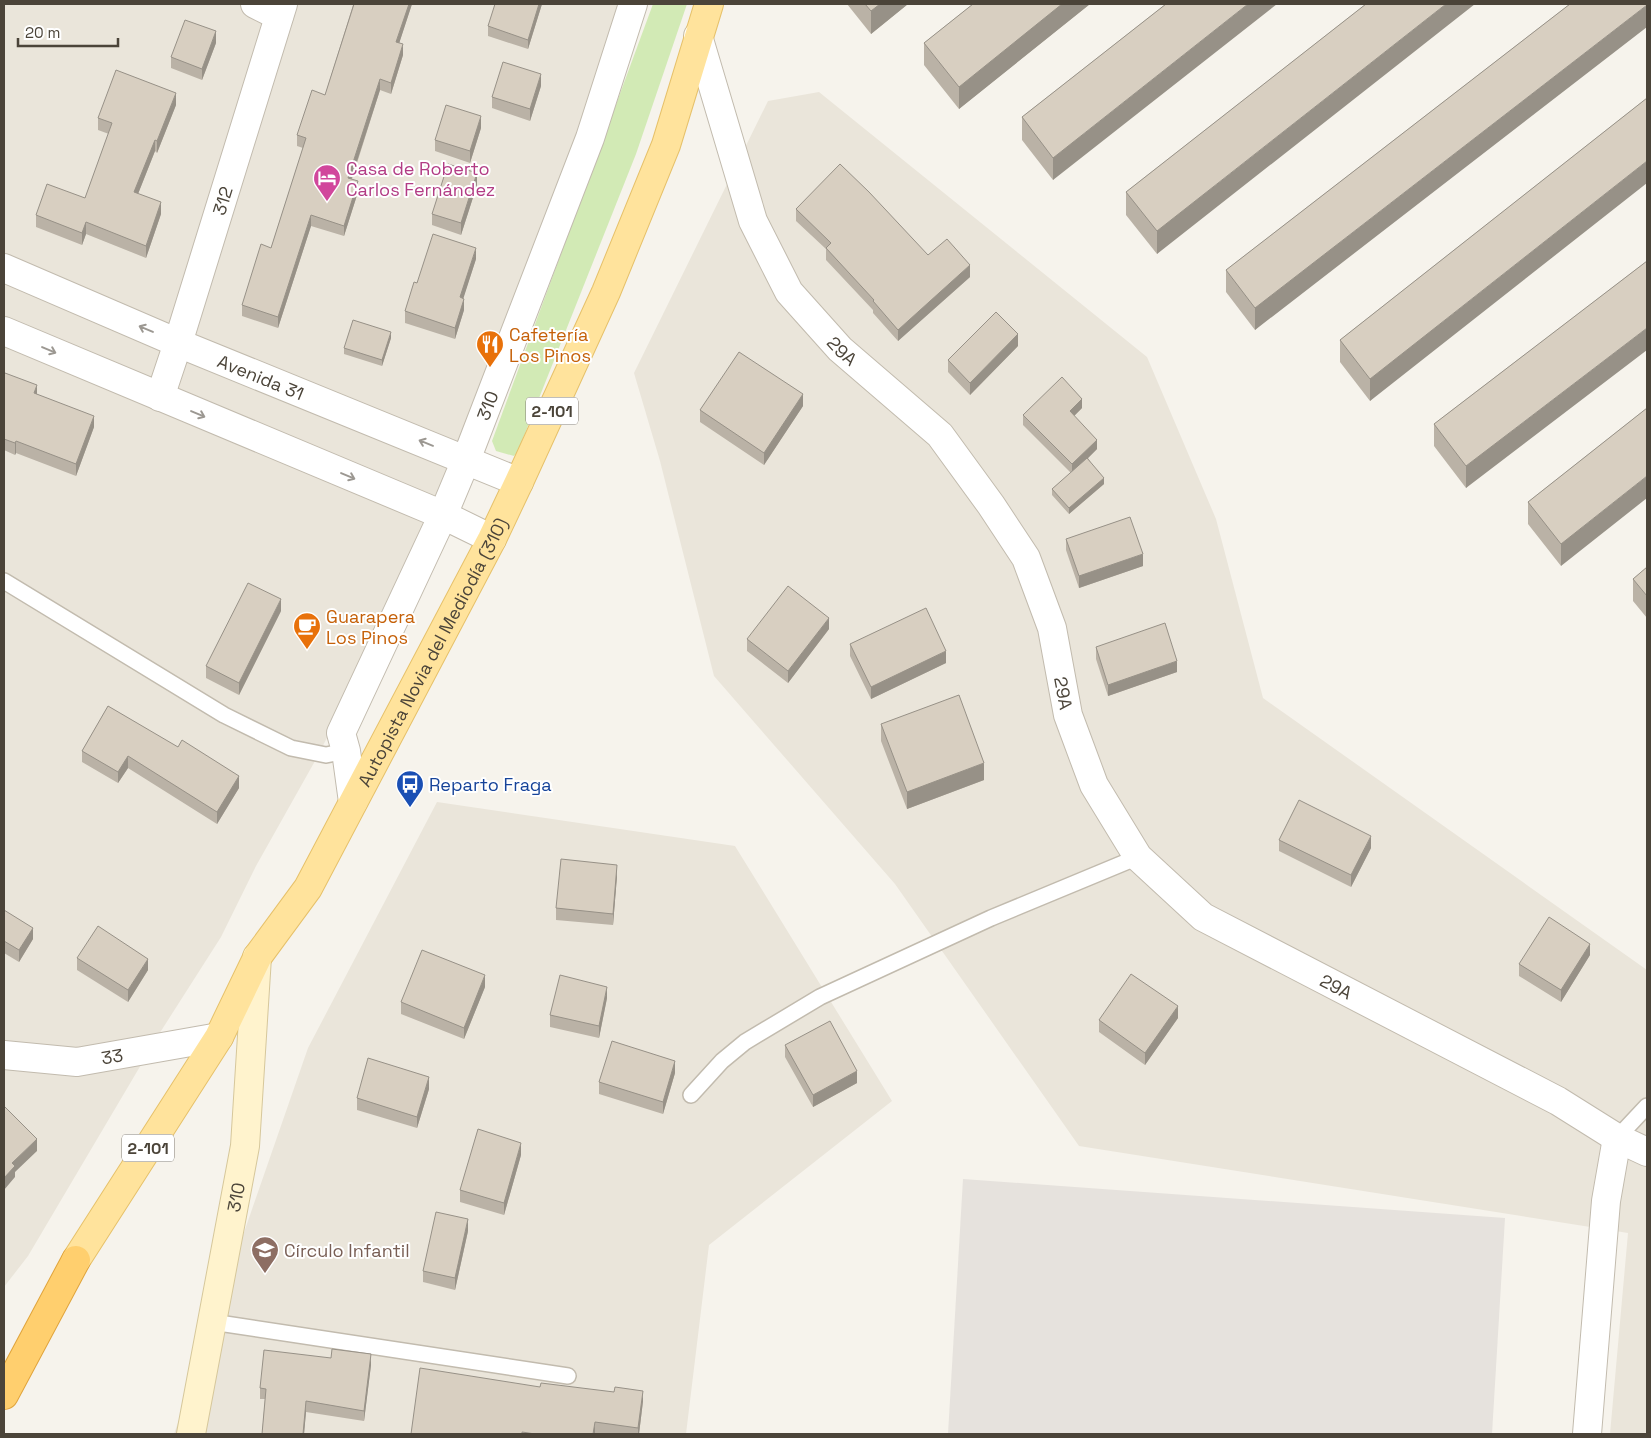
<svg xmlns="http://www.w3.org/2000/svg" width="1651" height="1438" font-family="'Space Grotesk',sans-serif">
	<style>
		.residential { fill: #eae5da }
		.industrial { fill: #e6e2dd }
		.green { fill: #d2eab5 }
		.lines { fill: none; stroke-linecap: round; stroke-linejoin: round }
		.lane-casing { stroke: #c2bbae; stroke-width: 18 }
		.street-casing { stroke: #c2bbae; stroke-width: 30 }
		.secondary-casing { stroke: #d6c79b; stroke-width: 30 }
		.primary-casing { stroke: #e6c16a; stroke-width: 30 }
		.highway-casing { stroke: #e0a43c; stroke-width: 30 }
		.lane { stroke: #fff; stroke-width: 15 }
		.street { stroke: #fff; stroke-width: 28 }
		.secondary { stroke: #fff3cd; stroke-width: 28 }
		.primary { stroke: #ffe39c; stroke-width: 28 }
		.highway { stroke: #ffcf6e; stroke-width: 28 }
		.wall { fill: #bab2a6 }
		.shaded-wall { fill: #979187 }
		.building { fill: #d8cfc1; stroke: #979187 }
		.oneway { stroke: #9c9892 }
		.labels { text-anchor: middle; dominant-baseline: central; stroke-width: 4; stroke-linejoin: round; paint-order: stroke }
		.shield { fill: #fff; stroke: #817c74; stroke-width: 1 }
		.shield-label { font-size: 16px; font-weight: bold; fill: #4b4439 }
		.hotel-label { font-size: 18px; fill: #b23c85; stroke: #fff; text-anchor: start }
		.street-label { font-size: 18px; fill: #4b4439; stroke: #fff }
		.food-label { font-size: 18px; fill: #c56008; stroke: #fff; text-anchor: start }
		.transit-label { font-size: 18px; fill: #164399; stroke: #fff; text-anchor: start }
		.education-label { font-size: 18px; fill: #785e54; stroke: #fff; text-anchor: start }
	</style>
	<rect width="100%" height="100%" fill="#f6f3ec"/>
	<!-- residential -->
	<path class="residential" d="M 4,4 L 634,4 L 443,513 L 315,761 L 256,866 L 221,937 L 161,1031 L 28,1256 L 4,1287 Z
		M 819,92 L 1147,357 L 1216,519 L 1263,698 L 1647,970 L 1647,1434 L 1610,1434 L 1628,1233 L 1079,1146 L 895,884 L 714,676 L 660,461 L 634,373 L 768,101 Z
		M 437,802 L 735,846 L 892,1101 L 709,1245 L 686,1434 L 174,1434 L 308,1048 Z"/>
	<!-- industrial -->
	<path class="industrial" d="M 963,1179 L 1505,1218 L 1492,1434 L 948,1434 Z"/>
	<!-- green -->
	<path class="green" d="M 653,4 L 687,4 L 636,154 L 518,451 L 514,456 L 496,451 L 492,441 Z"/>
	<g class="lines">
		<!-- lane casing -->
		<g class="lane-casing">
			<path id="lane" d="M 4,581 L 224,715 L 291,748 L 326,755 L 346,751
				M 691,1095 L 722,1061 L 745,1042 L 820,997 L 991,918 L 1138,857
				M 1617,1138 L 1647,1106
				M 212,1322 L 568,1376"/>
		</g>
		<!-- street casing -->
		<g class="street-casing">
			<g id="street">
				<path d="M 255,4 L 279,16"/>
				<path id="s1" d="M 698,36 L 753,221 L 789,292 L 840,349 L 940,435 L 991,505 L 1026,558 L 1052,628 L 1068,715 L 1094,785 L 1138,857 L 1203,917 L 1558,1101 L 1617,1138 L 1647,1152"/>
				<path id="s2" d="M 4,268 L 178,343 L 519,482"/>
				<path d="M 4,331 L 443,515 L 492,539"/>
				<path id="s3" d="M 160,397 L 178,343 L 283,4"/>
				<path id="s4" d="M 353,802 L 346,751 L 341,733 L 443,515 L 466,460 L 590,138 L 633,4"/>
				<path id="s5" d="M 4,1055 L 77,1062 L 219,1037"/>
				<path d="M 1587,1434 L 1606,1201 L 1617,1138"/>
			</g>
		</g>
		<!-- secondary casing -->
		<g class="secondary-casing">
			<g id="secondary">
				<path id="s6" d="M 191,1434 L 245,1146 L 257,957"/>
			</g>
		</g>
		<!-- primary casing -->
		<g class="primary-casing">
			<g id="primary">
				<path id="s7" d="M 76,1260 L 219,1037 L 258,956 L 308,888 L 492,539 L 519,482 L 606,292 L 666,145 L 709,4"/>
			</g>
		</g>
		<!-- highway casing -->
		<g class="highway-casing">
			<path id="highway" d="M 4,1395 L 76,1260"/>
		</g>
		<!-- lane -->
		<use href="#lane" class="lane"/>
		<!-- street -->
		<use href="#street" class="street"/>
		<!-- secondary -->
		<use href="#secondary" class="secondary"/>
		<!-- primary -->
		<use href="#primary" class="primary"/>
		<!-- highway -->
		<use href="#highway" class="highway"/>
	</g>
	<!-- wall -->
	<path class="wall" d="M 350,4 L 412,4 L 399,43 L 403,55 L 391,94 L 380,90 L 352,179 L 358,192 L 344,236 L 311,226 L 278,328 L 242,316 L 242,305 L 271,248 L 303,148 L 297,146 L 297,135 L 325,95 L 353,5 Z
		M 542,4 L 528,49 L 488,36 L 488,26 Z
		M 847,4 L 908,4 L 871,34 Z
		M 973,4 L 1090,4 L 959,109 L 924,65 L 924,43 Z
		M 1166,4 L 1053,180 L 1022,140 L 1022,117 Z
		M 1366,4 L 1157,254 L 1126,215 L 1126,192 Z
		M 1570,4 L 1255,330 L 1226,292 L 1226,270 Z
		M 216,43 L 202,80 L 171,68 L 171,57 Z
		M 541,86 L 530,121 L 492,108 L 492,97 Z
		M 1647,98 L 1370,401 L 1340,362 L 1340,340 Z
		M 176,105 L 157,153 L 155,151 L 138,194 L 161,214 L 146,258 L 86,234 L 82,245 L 36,227 L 36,215 L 85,198 L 109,134 L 98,130 L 98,118 Z
		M 481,128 L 470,163 L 435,151 L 435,140 Z
		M 477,185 L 461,235 L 432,225 L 432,214 Z
		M 796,209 L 928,255 L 970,277 L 898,341 L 873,313 L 873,310 L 826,260 L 826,249 L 796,221 Z
		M 476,259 L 463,298 L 464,310 L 455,339 L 405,323 L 405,311 L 417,283 Z
		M 1647,261 L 1466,488 L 1434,446 L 1434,424 Z
		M 391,338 L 382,366 L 344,354 L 344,348 Z
		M 1018,346 L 970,395 L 948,372 L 948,360 Z
		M 4,375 L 94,427 L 76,476 L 16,453 L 15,455 L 4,450 Z
		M 803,406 L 764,465 L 700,422 L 700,410 Z
		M 1082,408 L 1074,416 L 1097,449 L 1088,458 L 1104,484 L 1069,514 L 1052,495 L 1052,489 L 1071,473 L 1023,425 L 1023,415 Z
		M 1647,408 L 1561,566 L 1528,524 L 1528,502 Z
		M 1066,539 L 1143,566 L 1079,588 L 1066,550 Z
		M 1647,567 L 1647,618 L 1633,601 L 1633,579 Z
		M 281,611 L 239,695 L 206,678 L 206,666 Z
		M 829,629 L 788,683 L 747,651 L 747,639 Z
		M 850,644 L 946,663 L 871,699 L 850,656 Z
		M 1096,647 L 1177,672 L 1108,696 L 1096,659 Z
		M 108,706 L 239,788 L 217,824 L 128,768 L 118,783 L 82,762 L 82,751 Z
		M 881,724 L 984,780 L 907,809 L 881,741 Z
		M 1279,840 L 1371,848 L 1351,887 L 1279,851 Z
		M 617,876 L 613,925 L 556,920 L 556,908 Z
		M 4,910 L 33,939 L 19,962 L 4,953 Z
		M 1590,955 L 1561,1002 L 1519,976 L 1519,964 Z
		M 77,958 L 148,970 L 128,1002 L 77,970 Z
		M 485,987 L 464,1039 L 401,1014 L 401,1002 Z
		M 607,998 L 599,1038 L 550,1027 L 550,1015 Z
		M 1178,1018 L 1145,1065 L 1099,1032 L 1099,1020 Z
		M 785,1045 L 857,1083 L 813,1107 L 785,1057 Z
		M 675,1073 L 663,1114 L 599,1094 L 599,1082 Z
		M 429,1089 L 417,1128 L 357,1110 L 357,1098 Z
		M 521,1155 L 504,1215 L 460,1202 L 460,1190 Z
		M 468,1231 L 455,1290 L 423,1282 L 423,1271 Z
		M 371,1365 L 364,1421 L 306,1412 L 304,1434 L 262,1434 L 265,1399 L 260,1399 L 260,1388 Z
		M 540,1387 L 643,1401 L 639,1434 L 607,1434 L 595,1433 L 595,1434 L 411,1434 Z"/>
	<!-- shaded-wall -->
	<path class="shaded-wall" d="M 409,4 L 412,4 L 396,53 L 396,42 Z
		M 539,4 L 542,4 L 528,49 L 528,40 Z
		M 880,4 L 908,4 L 871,34 L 871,11 Z
		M 1062,4 L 1090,4 L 959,109 L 959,87 Z
		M 1248,4 L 1277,4 L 1053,180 L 1053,158 Z
		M 1446,4 L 1475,4 L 1157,254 L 1157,231 Z
		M 1647,5 L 1647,27 L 1255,330 L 1255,308 Z
		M 216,31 L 216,43 L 202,80 L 202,69 Z
		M 403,44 L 403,55 L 391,94 L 391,83 Z
		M 541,74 L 541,86 L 530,121 L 530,109 Z
		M 380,79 L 380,90 L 348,189 L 348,178 Z
		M 176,93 L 176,105 L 157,153 L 157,141 Z
		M 481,116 L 481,128 L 470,163 L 470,151 Z
		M 155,140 L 155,151 L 134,204 L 134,192 Z
		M 1647,161 L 1647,183 L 1370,401 L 1370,379 Z
		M 477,173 L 477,185 L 461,235 L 461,223 Z
		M 358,181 L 358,192 L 344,236 L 344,226 Z
		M 161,202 L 161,214 L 146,258 L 146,246 Z
		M 311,215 L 311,226 L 278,328 L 278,317 Z
		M 86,222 L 86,234 L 82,245 L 82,233 Z
		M 476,248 L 476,259 L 460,309 L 460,297 Z
		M 970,265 L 970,277 L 898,341 L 898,330 Z
		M 464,299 L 464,310 L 455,339 L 455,328 Z
		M 1647,328 L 1647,350 L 1466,488 L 1466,466 Z
		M 391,332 L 391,338 L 382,366 L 382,360 Z
		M 1018,334 L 1018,346 L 970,395 L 970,383 Z
		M 37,385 L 37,397 L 34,393 Z
		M 803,394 L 803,406 L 764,465 L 764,453 Z
		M 1082,399 L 1082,408 L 1070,420 L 1070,411 Z
		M 94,416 L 94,427 L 76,476 L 76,464 Z
		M 1097,440 L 1097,449 L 1072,474 L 1072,464 Z
		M 16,441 L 16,453 L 15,455 L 15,443 Z
		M 1647,476 L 1647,498 L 1561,566 L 1561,544 Z
		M 1104,478 L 1104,484 L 1069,514 L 1069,508 Z
		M 1143,554 L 1143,566 L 1079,588 L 1079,576 Z
		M 281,599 L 281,611 L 239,695 L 239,683 Z
		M 829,618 L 829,629 L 788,683 L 788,671 Z
		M 946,651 L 946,663 L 871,699 L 871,687 Z
		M 1177,661 L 1177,672 L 1108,696 L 1108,685 Z
		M 128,756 L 128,768 L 118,783 L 118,772 Z
		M 984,763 L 984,780 L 907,809 L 907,792 Z
		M 239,776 L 239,788 L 217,824 L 217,812 Z
		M 1371,836 L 1371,848 L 1351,887 L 1351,875 Z
		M 617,865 L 617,876 L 613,925 L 613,914 Z
		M 33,928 L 33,939 L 19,962 L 19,950 Z
		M 1590,944 L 1590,955 L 1561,1002 L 1561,990 Z
		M 148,959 L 148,970 L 128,1002 L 128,990 Z
		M 485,975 L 485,987 L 464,1039 L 464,1028 Z
		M 607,987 L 607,998 L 599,1038 L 599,1026 Z
		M 1178,1006 L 1178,1018 L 1145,1065 L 1145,1053 Z
		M 675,1061 L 675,1073 L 663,1114 L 663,1102 Z
		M 857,1071 L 857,1083 L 813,1107 L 813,1095 Z
		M 429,1077 L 429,1089 L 417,1128 L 417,1117 Z
		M 37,1139 L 37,1151 L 15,1172 L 15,1177 L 4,1190 L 4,1178 L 12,1163 Z
		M 521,1143 L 521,1155 L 504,1215 L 504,1203 Z
		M 468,1219 L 468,1231 L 455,1290 L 455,1278 Z
		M 371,1354 L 371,1365 L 364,1421 L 364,1411 Z
		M 643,1391 L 643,1401 L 639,1434 L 638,1434 L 638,1428 Z
		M 306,1401 L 306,1412 L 304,1434 L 303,1434 Z
		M 595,1422 L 595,1434 L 593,1434 Z"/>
	<!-- building -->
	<path class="building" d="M 354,4 L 409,4 L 396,42 L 403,44 L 391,83 L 380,79 L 348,178 L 358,181 L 344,226 L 311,215 L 278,317 L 242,305 L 261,244 L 271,248 L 306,138 L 297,135 L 312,90 L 325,95 Z
		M 495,4 L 539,4 L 528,40 L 488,26 Z
		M 865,4 L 880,4 L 871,11 Z
		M 973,4 L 1062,4 L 959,87 L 924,43 Z
		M 1166,4 L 1248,4 L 1053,158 L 1022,117 Z
		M 1366,4 L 1446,4 L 1157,231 L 1126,192 Z
		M 1570,4 L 1647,4 L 1647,5 L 1255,308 L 1226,270 Z
		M 185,20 L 216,31 L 202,69 L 171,57 Z
		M 503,62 L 541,74 L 530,109 L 492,97 Z
		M 116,70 L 176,93 L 157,141 L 155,140 L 134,192 L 161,202 L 146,246 L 86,222 L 82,233 L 36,215 L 47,184 L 85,198 L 112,123 L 98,118 Z
		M 1647,98 L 1647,161 L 1370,379 L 1340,340 Z
		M 446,105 L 481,116 L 470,151 L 435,140 Z
		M 448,164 L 477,173 L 461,223 L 432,214 Z
		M 840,164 L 869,192 L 928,255 L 947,239 L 970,265 L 898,330 L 873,301 L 874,300 L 826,248 L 831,243 L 796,209 Z
		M 433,234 L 476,248 L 460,297 L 464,299 L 455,328 L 405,311 L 414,282 L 417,283 Z
		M 1647,261 L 1647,328 L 1466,466 L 1434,424 Z
		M 996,312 L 1018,334 L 970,383 L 948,360 Z
		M 353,320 L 391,332 L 382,360 L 344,348 Z
		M 739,352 L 803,394 L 764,453 L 700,410 Z
		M 5,373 L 37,385 L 34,393 L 94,416 L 76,464 L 16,441 L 15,443 L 4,439 L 4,375 Z
		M 1062,377 L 1082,399 L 1070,411 L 1097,440 L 1072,464 L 1023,415 Z
		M 1647,408 L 1647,476 L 1561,544 L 1528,502 Z
		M 1087,458 L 1104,478 L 1069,508 L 1052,489 Z
		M 1130,517 L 1143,554 L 1079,576 L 1066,539 Z
		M 1647,567 L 1647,596 L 1633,579 Z
		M 248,583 L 281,599 L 239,683 L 206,666 Z
		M 788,586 L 829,618 L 788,671 L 747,639 Z
		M 926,608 L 946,651 L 871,687 L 850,644 Z
		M 1165,623 L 1177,661 L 1108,685 L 1096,647 Z
		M 959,695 L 984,763 L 907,792 L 881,724 Z
		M 108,706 L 178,747 L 182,740 L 239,776 L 217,812 L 128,756 L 118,772 L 82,751 Z
		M 1299,800 L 1371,836 L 1351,875 L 1279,840 Z
		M 561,859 L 617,865 L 613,914 L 556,908 Z
		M 4,910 L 33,928 L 19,950 L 4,941 Z
		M 1549,917 L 1590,944 L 1561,990 L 1519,964 Z
		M 98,926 L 148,959 L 128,990 L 77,958 Z
		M 422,950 L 485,975 L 464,1028 L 401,1002 Z
		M 1131,974 L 1178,1006 L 1145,1053 L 1099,1020 Z
		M 560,975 L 607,987 L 599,1026 L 550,1015 Z
		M 830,1021 L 857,1071 L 813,1095 L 785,1045 Z
		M 612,1041 L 675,1061 L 663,1102 L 599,1082 Z
		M 368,1058 L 429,1077 L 417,1117 L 357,1098 Z
		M 4,1106 L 37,1139 L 12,1163 L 15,1166 L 4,1178 Z
		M 478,1129 L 521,1143 L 504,1203 L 460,1190 Z
		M 436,1212 L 468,1219 L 455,1278 L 423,1271 Z
		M 332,1349 L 371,1354 L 364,1411 L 306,1401 L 303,1434 L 262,1434 L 266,1389 L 260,1388 L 264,1350 L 331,1358 Z
		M 420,1368 L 540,1387 L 541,1383 L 614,1392 L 615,1387 L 643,1391 L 638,1428 L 595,1422 L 593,1434 L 535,1434 L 522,1432 L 522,1434 L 411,1434 Z"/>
	<!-- one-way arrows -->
	<defs><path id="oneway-shaft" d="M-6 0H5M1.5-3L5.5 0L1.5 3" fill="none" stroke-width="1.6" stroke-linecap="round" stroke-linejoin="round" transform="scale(1.25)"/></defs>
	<g class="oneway">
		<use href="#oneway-shaft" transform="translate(146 329) rotate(-157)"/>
		<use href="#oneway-shaft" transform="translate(49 350) rotate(23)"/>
		<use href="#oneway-shaft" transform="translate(198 414) rotate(23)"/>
		<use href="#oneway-shaft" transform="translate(426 443) rotate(-158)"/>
		<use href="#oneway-shaft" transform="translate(348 476) rotate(23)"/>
	</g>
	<!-- icons -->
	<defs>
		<g id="hotel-pin" transform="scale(1.4375)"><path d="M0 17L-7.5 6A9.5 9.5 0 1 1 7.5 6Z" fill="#d1479c" stroke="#fff"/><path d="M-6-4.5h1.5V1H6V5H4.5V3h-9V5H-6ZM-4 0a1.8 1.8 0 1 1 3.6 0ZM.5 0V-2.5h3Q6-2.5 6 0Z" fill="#fff"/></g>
		<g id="restaurant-pin" transform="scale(1.4375)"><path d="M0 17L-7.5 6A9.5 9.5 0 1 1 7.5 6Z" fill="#e8710a" stroke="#fff"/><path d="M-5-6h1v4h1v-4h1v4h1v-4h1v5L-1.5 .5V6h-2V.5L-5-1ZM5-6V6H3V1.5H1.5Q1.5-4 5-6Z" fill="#fff"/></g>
		<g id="cafe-pin" transform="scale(1.4375)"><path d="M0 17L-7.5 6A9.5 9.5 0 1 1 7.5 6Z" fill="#e8710a" stroke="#fff"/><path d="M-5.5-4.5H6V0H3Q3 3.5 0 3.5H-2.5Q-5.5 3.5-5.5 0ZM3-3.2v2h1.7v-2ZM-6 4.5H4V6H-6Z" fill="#fff"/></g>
		<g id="bus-pin" transform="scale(1.4375)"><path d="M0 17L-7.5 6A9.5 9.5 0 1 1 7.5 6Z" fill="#1a4fb4" stroke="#fff"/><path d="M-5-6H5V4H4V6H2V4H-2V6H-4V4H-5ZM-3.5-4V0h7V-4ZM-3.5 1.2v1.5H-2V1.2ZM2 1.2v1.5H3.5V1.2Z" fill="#fff"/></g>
		<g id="school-pin" transform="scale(1.4375)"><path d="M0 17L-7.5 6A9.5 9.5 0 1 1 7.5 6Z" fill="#8d6e63" stroke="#fff"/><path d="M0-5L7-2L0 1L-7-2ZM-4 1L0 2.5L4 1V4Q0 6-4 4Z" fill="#fff"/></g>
	</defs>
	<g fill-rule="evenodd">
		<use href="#hotel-pin" x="327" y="178"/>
		<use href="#restaurant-pin" x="490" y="344"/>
		<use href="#cafe-pin" x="307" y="626"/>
		<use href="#bus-pin" x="410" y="784"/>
		<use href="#school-pin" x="265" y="1250"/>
	</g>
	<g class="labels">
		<!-- shield labels -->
		<g class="shield">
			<rect x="526" y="397.5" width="52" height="27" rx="4"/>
			<rect x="122" y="1134.5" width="52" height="27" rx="4"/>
		</g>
		<g class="shield-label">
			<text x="552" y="411">2-101</text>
			<text x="148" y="1148">2-101</text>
		</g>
		<!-- hotel labels -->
		<g class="hotel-label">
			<text x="346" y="168">Casa de Roberto<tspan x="346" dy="21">Carlos Fernández</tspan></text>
		</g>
		<!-- street labels -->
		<g class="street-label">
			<text stroke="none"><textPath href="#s3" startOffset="206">312</textPath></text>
			<text stroke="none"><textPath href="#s1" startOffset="352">29A</textPath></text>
			<text stroke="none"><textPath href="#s2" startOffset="279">Avenida 31</textPath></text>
			<text stroke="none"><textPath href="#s4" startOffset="429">310</textPath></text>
			<text stroke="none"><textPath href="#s7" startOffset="706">Autopista Novia del Mediodía (310)</textPath></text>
			<text stroke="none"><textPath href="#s1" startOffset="772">29A</textPath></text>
			<text stroke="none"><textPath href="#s1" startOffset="1192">29A</textPath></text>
			<text stroke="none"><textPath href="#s5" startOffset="109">33</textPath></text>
			<text stroke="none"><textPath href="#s6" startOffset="241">310</textPath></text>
		</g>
		<!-- food labels -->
		<g class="food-label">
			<text x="509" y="334">Cafetería<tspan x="509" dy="21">Los Pinos</tspan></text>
			<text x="326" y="616">Guarapera<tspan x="326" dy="21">Los Pinos</tspan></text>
		</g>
		<!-- transit labels -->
		<g class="transit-label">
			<text x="429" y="784">Reparto Fraga</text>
		</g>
		<!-- education labels -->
		<g class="education-label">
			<text x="284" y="1250">Círculo Infantil</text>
		</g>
	</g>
	<!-- border -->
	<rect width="1651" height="1438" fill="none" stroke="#4b4439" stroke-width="10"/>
	<!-- scale -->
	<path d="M18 38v8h100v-8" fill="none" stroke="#4b4439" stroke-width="2.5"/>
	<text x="25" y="38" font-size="15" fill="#4b4439" stroke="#ffffff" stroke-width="4" paint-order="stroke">20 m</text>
</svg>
